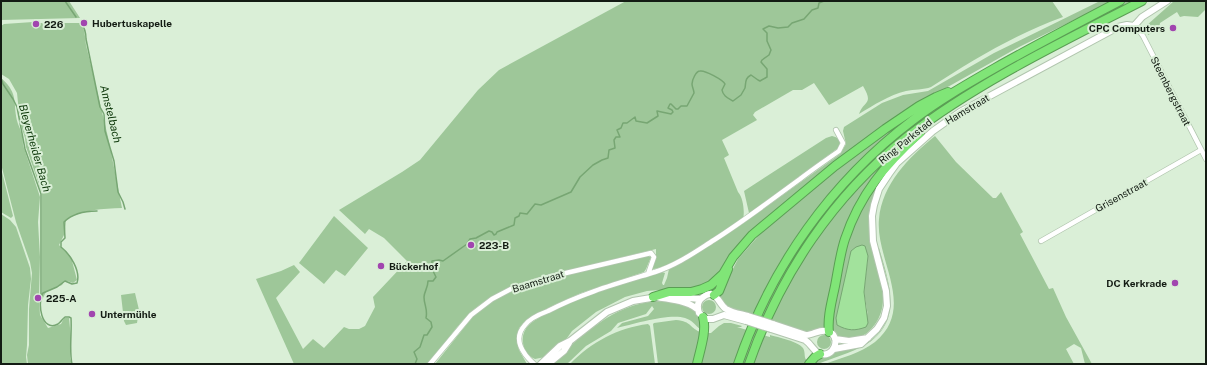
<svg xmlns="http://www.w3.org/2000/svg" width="1207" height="365" font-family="'Public Sans',sans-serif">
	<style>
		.green { fill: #9ec799; fill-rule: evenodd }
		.water { fill: #a2e29c; stroke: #77a673 }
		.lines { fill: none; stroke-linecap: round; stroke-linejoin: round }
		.stream { stroke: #77a673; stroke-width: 1.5 }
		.street-casing { stroke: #b1c5ae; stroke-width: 6 }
		.secondary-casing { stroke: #b1c5ae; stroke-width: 8 }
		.highway-casing { stroke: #5a9e54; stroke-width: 10 }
		.street { stroke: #fff; stroke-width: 4.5 }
		.secondary { stroke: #fff; stroke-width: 6 }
		.highway { stroke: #80e577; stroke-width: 8 }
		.secondary-bridge-casing { stroke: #b1c5ae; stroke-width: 8; stroke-linecap: butt }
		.secondary-bridge { stroke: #fff; stroke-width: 6 }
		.poi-dot { fill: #a145af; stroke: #daefd7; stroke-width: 1.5 }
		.labels { text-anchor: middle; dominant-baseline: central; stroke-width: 4; stroke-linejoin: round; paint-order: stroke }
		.poi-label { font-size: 10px; font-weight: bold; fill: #131b13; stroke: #daefd7; text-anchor: start }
		.street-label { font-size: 10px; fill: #131b13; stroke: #daefd7 }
		.water-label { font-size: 11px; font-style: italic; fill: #0d380a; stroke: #daefd7 }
	</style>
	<rect width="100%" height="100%" fill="#daefd7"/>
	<!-- green -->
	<path class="green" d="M 1,1 L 69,1 L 80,18 L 1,20 Z
		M 626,1 L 1052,1 L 1063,17 C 1016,34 973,60 931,87 C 924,90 914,89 906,91 C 889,95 874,105 859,114 C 864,100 874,105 863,86 L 829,105 L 814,83 L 802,90 L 793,90 L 755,112 L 753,115 L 757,120 L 722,140 L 729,155 L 724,158 L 738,192 C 743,197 745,212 743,219 C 728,229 668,270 652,269 L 656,257 L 656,249 L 536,278 C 509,287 484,297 464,319 C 451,333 441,350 427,364 L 294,364 L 256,279 L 281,271 L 294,265 L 300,272 L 276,298 L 303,349 L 313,339 L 324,348 L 344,327 L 349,329 L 359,329 L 365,326 L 375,307 L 373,297 L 407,261 L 384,238 L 369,229 L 365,234 L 339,210 L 402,172 L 420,160 L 478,90 L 499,70 Z
		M 1100,1 L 1113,1 L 1019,47 L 937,93 L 777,212 L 722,271 L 702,287 L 647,291 L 625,297 L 596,312 L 572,331 L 565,341 L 545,357 L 535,359 C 528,356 523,349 523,342 C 522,336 524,330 529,325 C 534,320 542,316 549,312 C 585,294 624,283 662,272 L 665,273 L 662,283 L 663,285 L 664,285 L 667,278 L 669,269 L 689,258 L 738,227 L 840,154 L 846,144 L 843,131 L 844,127 L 882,103 L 903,95 L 928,91 L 994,53 Z
		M 1126,1 L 1136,1 L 1025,59 L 876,160 L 789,268 L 768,307 L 746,364 L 741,364 L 759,315 L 801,241 L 848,182 L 902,132 L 963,90 L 1064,34 Z
		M 1174,1 L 1206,1 L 1206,9 L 1198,17 L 1184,16 L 1180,17 L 1177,12 L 1160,23 L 1159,29 L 1148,35 L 1147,25 Z
		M 33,22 L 33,23 L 81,23 C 85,30 85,37 86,45 L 108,137 L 122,208 C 103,209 82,209 66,220 L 65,233 L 59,245 L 71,257 L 77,280 L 73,283 L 67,281 L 64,282 L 62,285 L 46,292 L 42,300 L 42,193 L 26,147 L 25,138 L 20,122 L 17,93 L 9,79 L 1,74 L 1,26 L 4,24 Z
		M 1,78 C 20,94 12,104 18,124 C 21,131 23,137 23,145 L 40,197 L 38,222 L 40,257 L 39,299 L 40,315 L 48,328 L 61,324 L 64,318 L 69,318 L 71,338 L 70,358 L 72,364 L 28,364 L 27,355 L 29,345 L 29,309 L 32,273 L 30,262 L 16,222 L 1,164 Z
		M 937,98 C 915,115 893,131 872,150 C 826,190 776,257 754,315 L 730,309 L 725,305 L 719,296 L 738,259 L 761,233 L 807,195 L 831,172 L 859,150 Z
		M 832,136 C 837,137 839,139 840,143 L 838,148 L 750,213 L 749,213 L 744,191 L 826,138 Z
		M 935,136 L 956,162 L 993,198 L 996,198 L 1001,192 L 1023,232 L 1020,234 L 1049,289 L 1053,288 L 1066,317 L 1092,364 L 1085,364 L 1081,348 L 1074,344 L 1066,349 L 1074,364 L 825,364 C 841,358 861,353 875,342 C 917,307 875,260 879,219 C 882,184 909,157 935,136 Z
		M 901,146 L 856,209 L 826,327 L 806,333 L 769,320 C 795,270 823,220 863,181 C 875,169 888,158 901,146 Z
		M 1,168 L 13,216 L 11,218 L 1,212 Z
		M 883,176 C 874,193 868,209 869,228 C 870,261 898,299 872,328 C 863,339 852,339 839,338 L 833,331 L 831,326 L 844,251 L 865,197 ZM 851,252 L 868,256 L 864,292 L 868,316 Z
		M 1,214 L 10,220 L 16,227 L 30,268 L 31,279 L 28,305 L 27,345 L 26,357 L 27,364 L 1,364 Z
		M 334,216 L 368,248 L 345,276 L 336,270 L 324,284 L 299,263 Z
		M 879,248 C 889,282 904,322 865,345 C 851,353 832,358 818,364 L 813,362 C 818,358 823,357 830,355 C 833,354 836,351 840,350 C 848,347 857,347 864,344 C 870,342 875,337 879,333 C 900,308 886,275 878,249 Z
		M 645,255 L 651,257 L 646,269 L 644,272 L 581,293 L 554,305 L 526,320 L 519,328 L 517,341 L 519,350 L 527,364 L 435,364 L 475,314 L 492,301 L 506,293 L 533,283 Z
		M 135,293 L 139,310 L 137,323 L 126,325 L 124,321 L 121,295 Z
		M702 307a7 7 0 1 1 14 0a7 7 0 1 1-14 0Z
		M 657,301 C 675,302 703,304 700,329 C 695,325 692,320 685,318 C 670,313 633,324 617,328 L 622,323 L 648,316 L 654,309 L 652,306 L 646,314 L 618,323 L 611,331 L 586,346 L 567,364 L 550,364 C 582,336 613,304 657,301 Z
		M 676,320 C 692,321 690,329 701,332 L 695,364 L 658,364 L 653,324 L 654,323 Z
		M 724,323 L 731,323 L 742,326 L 741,327 L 737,327 L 747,330 L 735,364 L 699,364 L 705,333 L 711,333 L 719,326 Z
		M 648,324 L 650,326 L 655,364 L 570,364 C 591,342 618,328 648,324 Z
		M 763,335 L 773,338 L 770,337 L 770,335 C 778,337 799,342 803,348 C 806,353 803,358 808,362 L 807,364 L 751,364 Z
		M817 342a7 7 0 1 1 14 0a7 7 0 1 1-14 0Z"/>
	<!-- water -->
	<path class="water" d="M 862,245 L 865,246 L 868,256 L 864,292 L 868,323 L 866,327 C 855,331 848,331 837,325 L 836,318 L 851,251 L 856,247 Z"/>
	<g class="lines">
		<!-- stream -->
		<path class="stream" d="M 65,1 L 76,17
			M 81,23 C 85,28 86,33 86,39 L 100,107 L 104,114 L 105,131 L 114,161 L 118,192 L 123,202 L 125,209
			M 1,78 L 3,84 L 13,99 L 17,107 L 25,149 L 41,194 L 41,296
			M 72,364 C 69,350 72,333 71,318 L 69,317 L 65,317 C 62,319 61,322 58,324 C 41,333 37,302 43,293 L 57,287 L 65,281 L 72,284 L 77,283 C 81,271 70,254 61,247 L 61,242 L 65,238 L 64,222 C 73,213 86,211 97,211
			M 415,364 L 417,359 L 414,352 L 420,347 L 424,335 L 427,335 L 432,327 L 431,322 L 426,318 C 428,309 424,305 424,297 C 424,292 428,288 428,281 L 433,281 L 436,277 L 432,269 L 432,261 L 439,260 L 443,261 L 467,244 L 470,239 L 476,238 L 489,231 L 492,232 L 494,235 L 496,234 L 497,232 L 514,225 L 515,218 L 519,216 L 520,213 L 527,214 L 535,204 L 541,205 L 571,192 L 580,177 L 593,165 L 602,160 L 608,158 L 609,150 L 615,148 L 614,140 L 616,137 L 620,137 L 617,130 L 621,128 L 623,123 L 627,123 L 635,117 L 636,121 L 647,123 L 658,116 L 657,111 L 671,114 L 673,112 L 672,110 L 668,108 L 670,104 L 671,104 L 676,109 L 678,109 L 681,106 L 687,106 L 694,93 C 694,90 692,87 692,84 C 692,80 696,71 700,71 C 705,70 723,80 725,84 L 722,90 C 723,96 728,98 733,101 L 741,95 L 745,88 C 746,82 745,78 751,75 L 758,80 L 760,81 L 767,77 L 767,69 L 761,62 L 762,60 L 769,55 L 771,50 L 767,41 L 767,33 L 763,29 L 769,26 L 778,28 L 788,27 L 792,23 L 804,19 L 812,10 L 818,8 L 819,3 L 824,1"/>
		<!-- street casing -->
		<g class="street-casing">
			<path id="street" d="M 1134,26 L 1138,29 L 1143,36 L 1206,159
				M 1041,241 L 1201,150
				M 430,364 L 471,315 L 492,299 L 511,289 L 549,277 L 651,253 L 654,257 L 648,274
				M 534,364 C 523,354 512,339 525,325 C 530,318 540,314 548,311 C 582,293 619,283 655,272 C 677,265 695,252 714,240 C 744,221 771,200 800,179 C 813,169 826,160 839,151 L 843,143 L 836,130"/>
		</g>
		<!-- secondary casing -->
		<g class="secondary-casing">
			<path id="secondary" d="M 668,296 L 700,299
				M 654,297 C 668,299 686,300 697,309
				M 746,321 L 724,315 L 713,319 L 706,319 L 699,313 C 697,307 697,302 702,298 C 716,286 718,304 726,309 C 733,313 741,314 748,316
				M 771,329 L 805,340 C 811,344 813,350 818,353 C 834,361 843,335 827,331 C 820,329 813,335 806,335 L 773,324
				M 835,339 L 849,341 L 868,338
				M 834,349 L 861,344 L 877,329 L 884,318 L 887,306 L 886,291 L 873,241 L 872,216 L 874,205 L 879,189 L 889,174 L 897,163 L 933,131 L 960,112 L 1118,27 L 1127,25 L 1134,26 L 1142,17 L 1167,1
				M 541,364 L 560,346 L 570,341 L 607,312 L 633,301 L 657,297
				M 548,364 L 564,351 L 569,343"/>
		</g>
		<!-- highway casing -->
		<g class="highway-casing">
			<path id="highway" d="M 714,295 L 719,291 L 728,269
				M 653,297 L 669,292 L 691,292 L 702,289 L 711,285 L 723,274 L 733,257 L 752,235 L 835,166 L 885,129 L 919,106 L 936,97 L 948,92
				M 829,332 C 827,317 832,301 835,286 C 838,271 840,254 845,239 C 860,194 885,165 920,133
				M 697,364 C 700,350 707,331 703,317
				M 738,364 C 771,267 831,182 913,120 C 939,100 967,84 995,68 C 1036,45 1078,23 1120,1
				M 749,364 C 780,275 833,196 907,137 C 976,83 1064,41 1142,1
				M 809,364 L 815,357 L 820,354"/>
		</g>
		<!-- street -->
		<use href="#street" class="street"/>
		<!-- secondary -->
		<use href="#secondary" class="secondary"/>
		<!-- highway -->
		<use href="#highway" class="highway"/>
		<!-- secondary-bridge casing -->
		<g class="secondary-bridge-casing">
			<path id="secondary-bridge" d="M 748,316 L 773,324
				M 746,321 L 771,329"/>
		</g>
		<!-- secondary-bridge -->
		<use href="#secondary-bridge" class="secondary-bridge"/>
	</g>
	<!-- markers -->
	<g class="poi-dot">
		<circle cx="84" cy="23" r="4"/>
		<circle cx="36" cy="24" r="4"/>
		<circle cx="1173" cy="28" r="4"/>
		<circle cx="471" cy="245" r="4"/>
		<circle cx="381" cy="266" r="4"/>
		<circle cx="1175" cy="283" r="4"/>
		<circle cx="38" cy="298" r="4"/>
		<circle cx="92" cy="314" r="4"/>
	</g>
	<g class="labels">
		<!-- poi labels -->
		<g class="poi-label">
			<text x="92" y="23">Hubertuskapelle</text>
			<text x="44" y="24">226</text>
			<text x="1165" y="28" text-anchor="end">CPC Computers</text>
			<text x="479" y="245">223-B</text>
			<text x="389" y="266">Bückerhof</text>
			<text x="1167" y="283" text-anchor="end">DC Kerkrade</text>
			<text x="46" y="298">225-A</text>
			<text x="100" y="314">Untermühle</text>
		</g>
		<!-- street labels -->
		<g class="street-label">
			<text transform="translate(1171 91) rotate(63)">Steenbergstraat</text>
			<text transform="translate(967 109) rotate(-31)">Hamstraat</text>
			<text transform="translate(905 141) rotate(-39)">Ring Parkstad</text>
			<text transform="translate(1121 195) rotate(-29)">Grisenstraat</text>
			<text transform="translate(538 281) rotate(-17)">Baamstraat</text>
		</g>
		<!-- water labels -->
		<g class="water-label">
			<text transform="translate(111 114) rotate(76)">Amstelbach</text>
			<text transform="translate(35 148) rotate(74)">Bleyerheider Bach</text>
		</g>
	</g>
	<!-- border -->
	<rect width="1207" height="365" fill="none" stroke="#131b13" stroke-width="4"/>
</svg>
